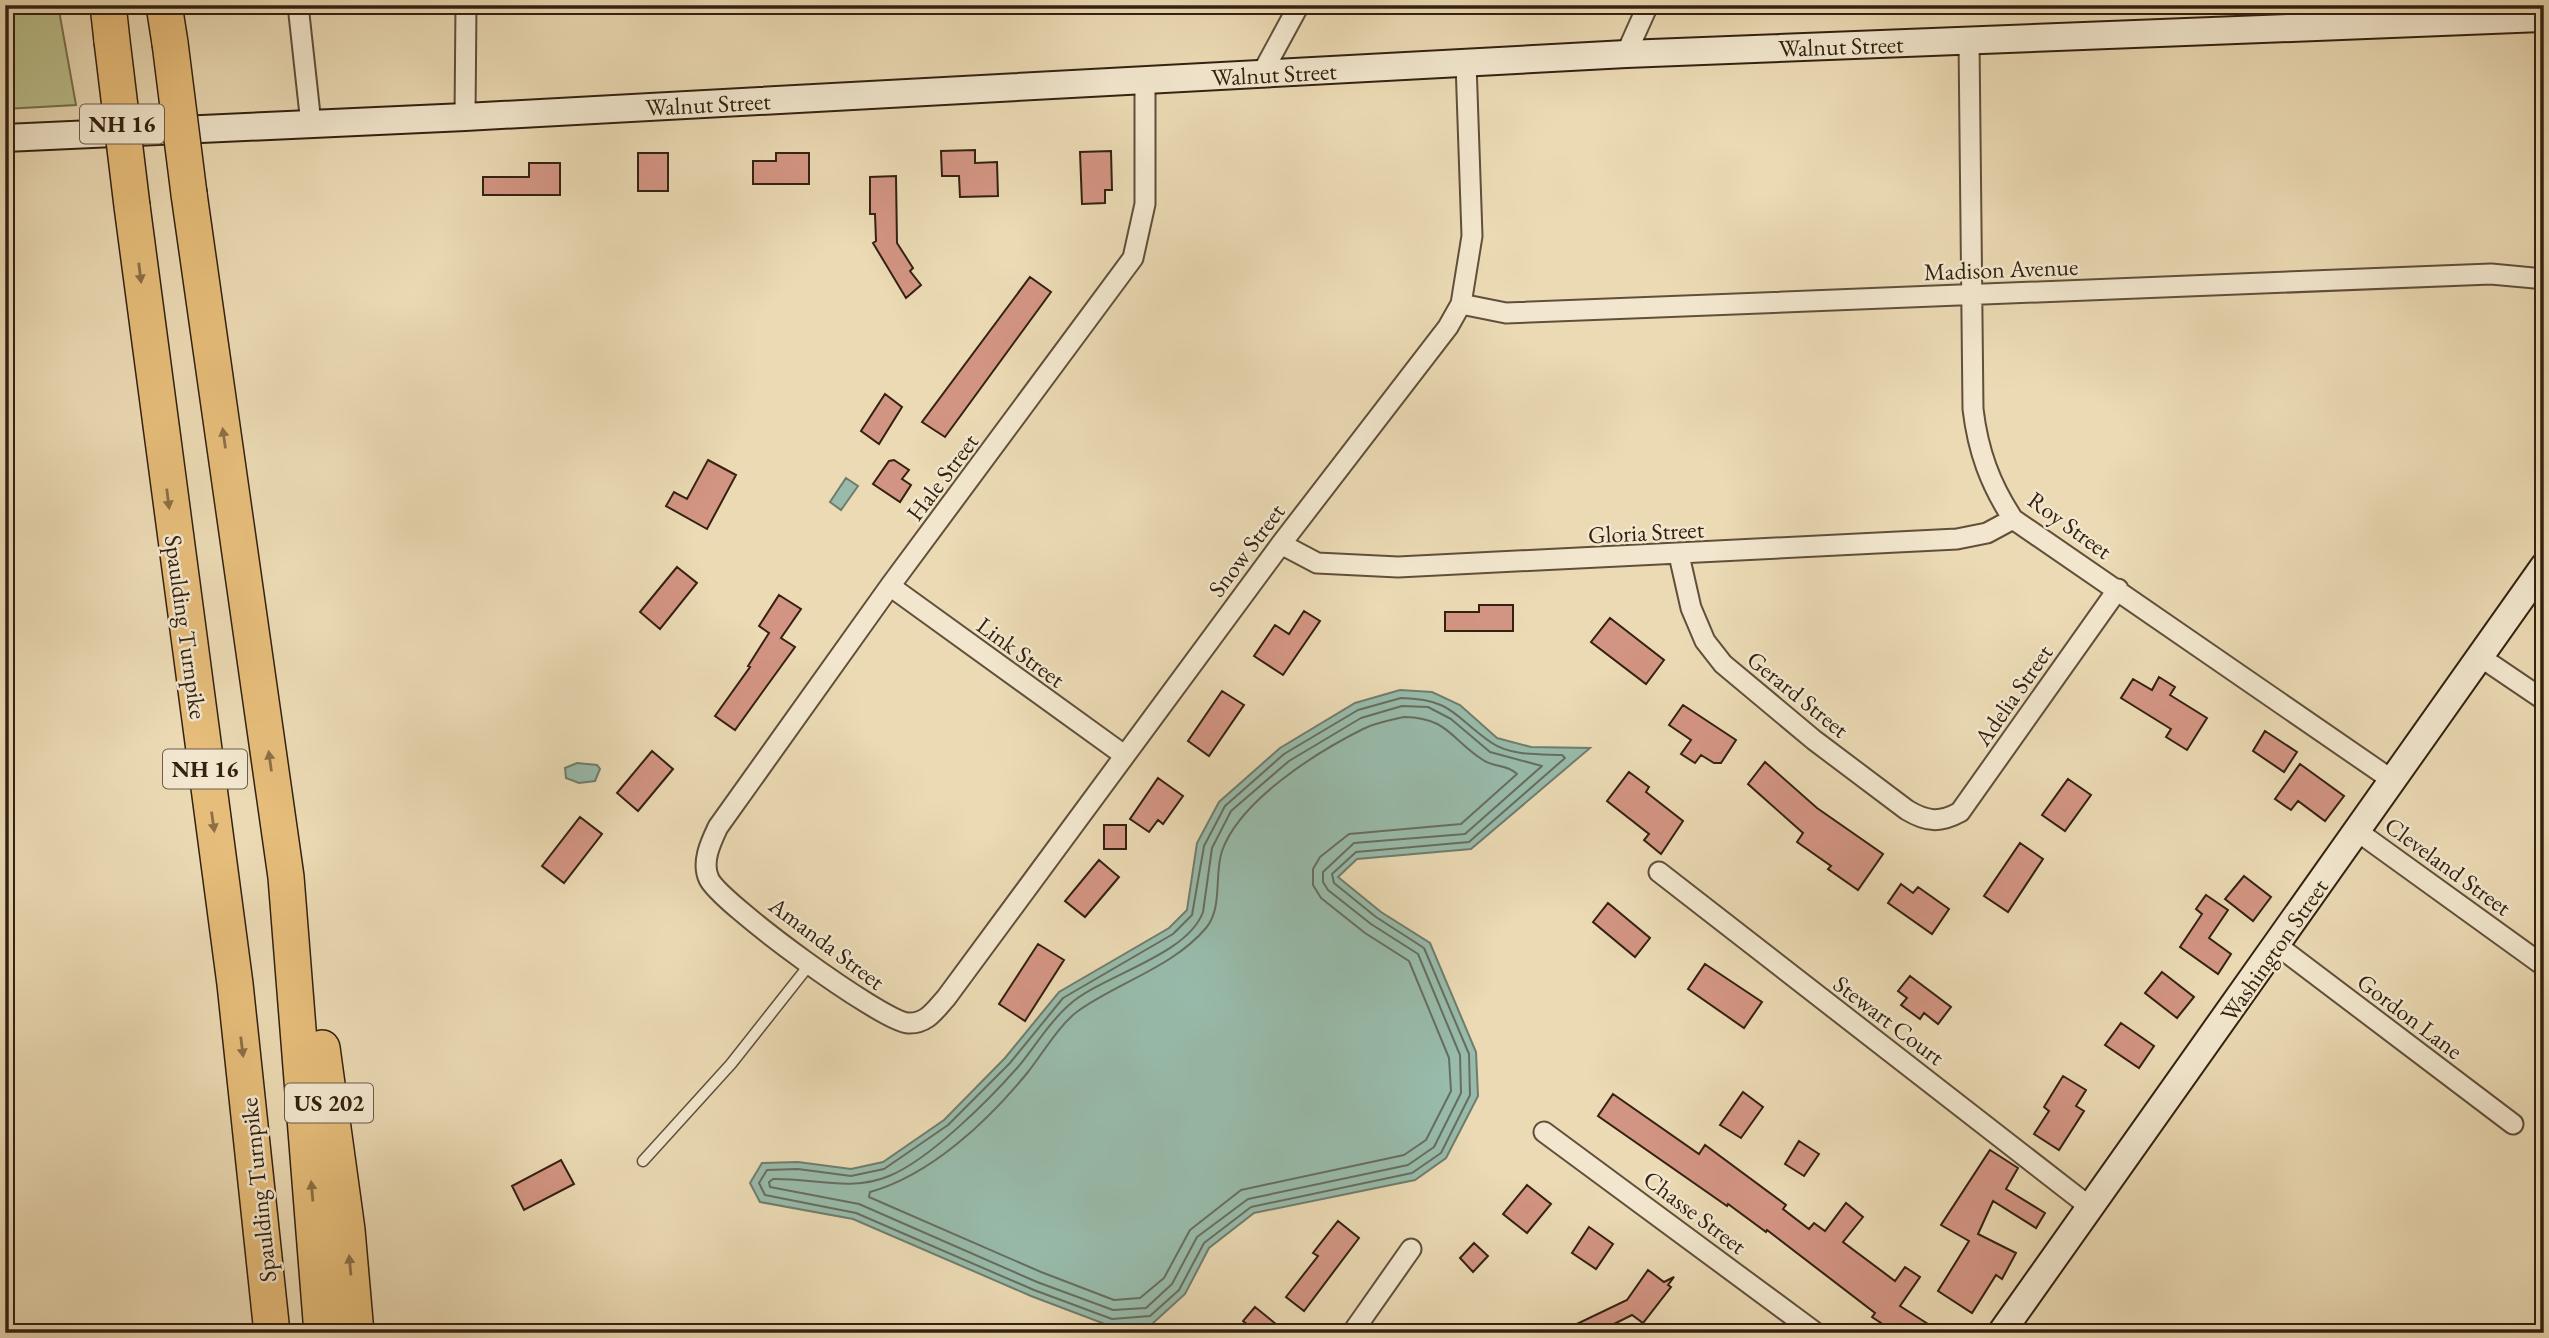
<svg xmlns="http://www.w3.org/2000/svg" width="2549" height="1338" font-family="'EB Garamond',serif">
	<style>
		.green { fill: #babf8b; stroke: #76704e; stroke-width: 2 }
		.water { fill: #98bbab; stroke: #707d6d; stroke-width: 2 }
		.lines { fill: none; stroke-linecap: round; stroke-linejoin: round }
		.shore { stroke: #666e5e; stroke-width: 2 }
		.building { fill: #d39583; stroke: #332111; stroke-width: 2 }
		.lane-casing { stroke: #614f3a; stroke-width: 13 }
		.street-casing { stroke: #614f3a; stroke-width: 23 }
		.secondary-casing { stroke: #332111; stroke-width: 30 }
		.highway-casing { stroke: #332111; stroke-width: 38 }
		.lane { stroke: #f2e7ce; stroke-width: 10 }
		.street { stroke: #f2e7ce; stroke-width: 19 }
		.secondary { stroke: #f2e7ce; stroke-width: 26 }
		.highway { stroke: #e6bd7a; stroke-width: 35 }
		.highway-bridge-casing { stroke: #332111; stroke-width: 38; stroke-linecap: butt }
		.highway-bridge { stroke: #e6bd7a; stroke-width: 35 }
		.oneway { fill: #8c6f46 }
		.labels { text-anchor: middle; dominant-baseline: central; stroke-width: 5; stroke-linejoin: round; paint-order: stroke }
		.shield { fill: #f2e7ce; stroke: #6c5c4a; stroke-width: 2 }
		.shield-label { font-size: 23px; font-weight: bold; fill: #332111 }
		.street-label { font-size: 24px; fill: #332111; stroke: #f2e7ce }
	</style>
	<rect width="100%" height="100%" fill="#ebdab4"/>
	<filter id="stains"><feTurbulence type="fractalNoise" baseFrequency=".00286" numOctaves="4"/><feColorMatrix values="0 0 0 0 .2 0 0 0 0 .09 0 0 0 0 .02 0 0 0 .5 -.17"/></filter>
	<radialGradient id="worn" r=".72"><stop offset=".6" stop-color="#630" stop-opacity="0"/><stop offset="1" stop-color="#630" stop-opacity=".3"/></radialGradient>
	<!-- green -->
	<path class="green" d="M 5,5 L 58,5 L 76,105 L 5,109 Z"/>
	<!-- water -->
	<path class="water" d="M 846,478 L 858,486 L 841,510 L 830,502 Z
		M 1400,690 L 1432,692 L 1460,705 L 1497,738 L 1531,747 L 1590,748 L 1471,849 L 1357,859 L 1338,877 L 1381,912 L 1430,943 L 1476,1052 L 1478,1096 L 1446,1158 L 1415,1180 L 1254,1213 L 1209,1248 L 1185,1294 L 1152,1324 L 1110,1326 L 1031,1296 L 853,1219 L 760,1202 L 750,1183 L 762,1163 L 798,1162 L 851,1169 L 883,1162 L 944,1120 L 1005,1058 L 1059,992 L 1169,928 L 1187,910 L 1197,843 L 1219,802 L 1280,748 L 1355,703 Z
		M 577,763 L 597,765 L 600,769 L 595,781 L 579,783 L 566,778 L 565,768 Z"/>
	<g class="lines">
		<!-- shore -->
		<path class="shore" d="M 1401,698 C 1453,699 1454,717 1492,743 C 1511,756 1540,754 1562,755 L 1565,758 L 1469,842 L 1356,852 L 1332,874 L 1334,883 L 1376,917 L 1424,948 L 1469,1054 L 1470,1095 L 1441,1153 L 1412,1173 L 1251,1207 L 1204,1243 L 1179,1290 L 1150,1316 L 1112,1319 L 1034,1290 L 856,1213 L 765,1195 L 759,1183 L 767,1170 L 798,1169 L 851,1176 L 884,1169 L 948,1125 L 1010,1063 L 1063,998 L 1173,934 L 1192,915 L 1204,846 L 1225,806 L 1284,754 L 1358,710 Z
			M 1402,706 L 1428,707 L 1451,719 L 1490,752 L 1542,766 L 1465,834 L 1354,843 L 1323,872 L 1323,882 L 1328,890 L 1371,924 L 1418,954 L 1460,1055 L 1461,1093 L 1434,1147 L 1408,1165 L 1248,1199 L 1197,1237 L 1172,1284 L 1146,1308 L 1113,1310 L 1037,1282 L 859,1204 L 770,1187 L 769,1182 L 773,1179 C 811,1178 852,1192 889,1176 C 929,1160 989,1100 1018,1067 C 1035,1047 1049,1022 1069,1005 C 1102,975 1187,956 1203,912 L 1212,848 L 1231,811 L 1289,761 L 1361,718 Z
			M 1404,717 C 1449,718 1450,739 1483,760 C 1493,767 1509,765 1517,774 L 1461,824 L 1349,834 L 1320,857 L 1313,869 L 1313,885 L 1321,898 L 1365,933 L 1409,961 L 1449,1058 L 1451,1091 L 1426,1140 L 1404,1155 L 1241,1190 L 1190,1230 L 1164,1278 L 1140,1298 L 1114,1300 L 1041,1272 L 869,1197 L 870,1192 C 931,1175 988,1121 1028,1072 C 1043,1053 1059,1025 1078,1011 C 1119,982 1173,967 1206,928 C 1223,908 1214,874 1222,851 C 1240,800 1317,752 1363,729 C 1375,723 1391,720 1404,717 Z"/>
	</g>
	<!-- building -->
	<path class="building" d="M 975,150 L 975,163 L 997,162 L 998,196 L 960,197 L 959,176 L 942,176 L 941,151 Z
		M 1111,151 L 1112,190 L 1105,190 L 1105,203 L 1082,204 L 1080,152 Z
		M 638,153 L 668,153 L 668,191 L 638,191 Z
		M 776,153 L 809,153 L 809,184 L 753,184 L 753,161 L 776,161 Z
		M 529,163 L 560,163 L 560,195 L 483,195 L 483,177 L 529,177 Z
		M 896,176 L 897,243 L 913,268 L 910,271 L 921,285 L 906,298 L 873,243 L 876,241 L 875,214 L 870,214 L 870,177 Z
		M 1030,277 L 1051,292 L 945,437 L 922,422 Z
		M 885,394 L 902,407 L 879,444 L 861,431 Z
		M 708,460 L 736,475 L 707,529 L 666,506 L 674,492 L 687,499 Z
		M 894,460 L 909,470 L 902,479 L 911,485 L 900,502 L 873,484 L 889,461 Z
		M 677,567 L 697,583 L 660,629 L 640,612 Z
		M 779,595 L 801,609 L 781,638 L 795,647 L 735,730 L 715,716 L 750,667 L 748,666 L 769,633 L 759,626 Z
		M 1479,605 L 1513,605 L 1513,631 L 1445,631 L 1445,612 L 1479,612 Z
		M 1304,611 L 1320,621 L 1283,675 L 1254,656 L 1275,625 L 1289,634 Z
		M 1610,618 L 1664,660 L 1646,684 L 1591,642 Z
		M 2159,677 L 2175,687 L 2170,695 L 2207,718 L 2187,750 L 2166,737 L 2171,729 L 2121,698 L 2133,679 L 2152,690 Z
		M 1222,691 L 1244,705 L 1209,756 L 1188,741 Z
		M 1683,705 L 1736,740 L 1721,763 L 1714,763 L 1701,755 L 1695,763 L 1681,754 L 1691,740 L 1669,725 Z
		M 2265,731 L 2297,752 L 2284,772 L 2253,751 Z
		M 652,751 L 673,769 L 638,811 L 617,793 Z
		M 1765,762 L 1817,808 L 1883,854 L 1858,890 L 1828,869 L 1831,866 L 1797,842 L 1803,833 L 1748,784 Z
		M 2300,764 L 2344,796 L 2325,821 L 2298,801 L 2291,810 L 2275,799 Z
		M 1629,772 L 1649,787 L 1646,792 L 1683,821 L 1661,854 L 1644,840 L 1649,834 L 1607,801 Z
		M 1158,778 L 1183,796 L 1163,824 L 1158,820 L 1149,832 L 1130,819 Z
		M 2068,779 L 2091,795 L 2065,831 L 2042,815 Z
		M 580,817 L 602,834 L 564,883 L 542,866 Z
		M 1104,825 L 1126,825 L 1126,849 L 1104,849 Z
		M 2020,843 L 2043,859 L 2008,912 L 1984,896 Z
		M 1099,860 L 1119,877 L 1085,917 L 1065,901 Z
		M 2244,876 L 2271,897 L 2253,921 L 2225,899 Z
		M 1901,884 L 1913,893 L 1918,887 L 1949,909 L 1932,934 L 1888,903 Z
		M 2206,895 L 2228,910 L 2209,938 L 2231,954 L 2218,974 L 2180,947 L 2202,914 L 2196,909 Z
		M 1608,903 L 1650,938 L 1635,957 L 1593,922 Z
		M 1038,944 L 1064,960 L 1025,1021 L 999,1004 Z
		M 1705,964 L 1762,1002 L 1744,1028 L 1688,989 Z
		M 2162,972 L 2194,997 L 2177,1018 L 2145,993 Z
		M 1910,976 L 1951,1007 L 1938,1024 L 1924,1013 L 1920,1019 L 1901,1005 L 1907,998 L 1898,991 Z
		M 2121,1023 L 2154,1046 L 2139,1068 L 2105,1045 Z
		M 2063,1076 L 2086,1090 L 2076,1106 L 2084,1111 L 2059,1150 L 2034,1134 L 2049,1111 L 2044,1107 Z
		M 1743,1092 L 1763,1107 L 1741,1138 L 1720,1125 Z
		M 1613,1094 L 1699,1154 L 1705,1145 L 1786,1205 L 1783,1209 L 1809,1229 L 1814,1223 L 1825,1231 L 1846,1203 L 1863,1217 L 1843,1242 L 1895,1281 L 1905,1267 L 1920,1277 L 1900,1306 L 1942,1333 L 1896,1333 L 1872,1317 L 1875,1313 L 1767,1230 L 1766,1232 L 1728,1204 L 1727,1206 L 1598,1116 Z
		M 1799,1141 L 1819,1154 L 1804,1176 L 1785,1164 Z
		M 1990,1150 L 2018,1168 L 2006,1189 L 2045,1213 L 2036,1228 L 1993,1201 L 1978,1234 L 2016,1253 L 2002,1279 L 1996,1275 L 1972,1313 L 1938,1291 L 1969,1241 L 1941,1225 Z
		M 561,1160 L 574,1184 L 524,1210 L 512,1186 Z
		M 1527,1185 L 1551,1204 L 1527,1233 L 1503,1214 Z
		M 1338,1221 L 1359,1238 L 1304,1311 L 1286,1297 L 1318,1256 L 1313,1253 Z
		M 1589,1227 L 1613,1244 L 1596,1269 L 1572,1253 Z
		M 1474,1243 L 1488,1256 L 1473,1272 L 1460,1258 Z
		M 1648,1270 L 1664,1282 L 1674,1277 L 1668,1285 L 1671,1287 L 1643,1323 L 1632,1315 L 1596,1333 L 1558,1333 L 1627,1300 Z
		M 1255,1307 L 1287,1333 L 1258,1333 L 1243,1321 Z"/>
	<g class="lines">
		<!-- lane casing -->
		<g class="lane-casing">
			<path id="lane" d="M 643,1161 L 731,1064 L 810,964"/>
		</g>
		<!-- street casing -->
		<g class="street-casing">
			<path id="street" d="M 298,5 L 311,124
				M 1969,41 L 1973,409 C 1978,451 1990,484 2013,519 L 2392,780
				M 1626,54 L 1648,5
				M 1261,75 L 1299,5
				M 1145,81 L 1145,204 L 1133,258 L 890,586 L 718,827 C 711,842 701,862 709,879 C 720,903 881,1021 908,1023 C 927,1024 935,1010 946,998 L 1281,544 L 1448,327 L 1461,304 L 1472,236 L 1466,63
				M 465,117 L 466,5
				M 1461,304 L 1506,313 L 2491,274 L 2544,279
				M 1281,544 L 1317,563 L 1398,567 L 1957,539 L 1987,533 L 2013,519
				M 1679,555 L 1691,608 L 1705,641 L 1723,664 L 1814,740 L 1907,810 C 1927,822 1940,823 1960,812 L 2118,589
				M 890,586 L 1124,755
				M 2479,656 L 2544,700
				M 2357,831 L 2544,966
				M 1659,872 L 2090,1207
				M 2278,946 L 2513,1124
				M 1544,1132 L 1816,1333
				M 1352,1333 L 1411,1249"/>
		</g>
		<!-- secondary casing -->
		<g class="secondary-casing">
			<path id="secondary" d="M 5,138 L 465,117 L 1626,54 L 2544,18
				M 2001,1333 L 2544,566"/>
		</g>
		<!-- highway casing -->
		<g class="highway-casing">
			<path id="highway" d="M 108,5 L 112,41
				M 164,5 L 170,43
				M 189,194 L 286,877 L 322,1333
				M 132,206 L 235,984 L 272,1333
				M 322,1048 L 347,1230 L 356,1333"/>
		</g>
		<!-- lane -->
		<use href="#lane" class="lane"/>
		<!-- street -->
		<use href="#street" class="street"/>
		<!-- secondary -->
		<use href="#secondary" class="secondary"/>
		<!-- highway -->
		<use href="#highway" class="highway"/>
		<!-- highway-bridge casing -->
		<g class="highway-bridge-casing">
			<path id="highway-bridge" d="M 112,41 L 132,206
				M 170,43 L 189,194"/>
		</g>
		<!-- highway-bridge -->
		<use href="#highway-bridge" class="highway-bridge"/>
	</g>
	<!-- one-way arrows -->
	<defs><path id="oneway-solid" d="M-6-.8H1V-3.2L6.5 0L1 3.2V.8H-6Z" transform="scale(1.75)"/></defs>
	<g class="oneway">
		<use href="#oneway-solid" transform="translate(140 273) rotate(83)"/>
		<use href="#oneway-solid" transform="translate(224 438) rotate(-98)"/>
		<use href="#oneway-solid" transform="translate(168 499) rotate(83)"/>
		<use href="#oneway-solid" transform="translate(270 761) rotate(-98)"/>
		<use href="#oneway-solid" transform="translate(213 822) rotate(82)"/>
		<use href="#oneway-solid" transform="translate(242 1047) rotate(83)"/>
		<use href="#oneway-solid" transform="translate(312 1191) rotate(-95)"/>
		<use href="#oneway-solid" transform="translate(350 1265) rotate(-95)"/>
	</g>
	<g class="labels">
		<!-- shield labels -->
		<g class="shield">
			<rect x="80" y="104.5" width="84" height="39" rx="5"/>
			<rect x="163" y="749.5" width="84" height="39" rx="5"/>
			<rect x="285" y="1083.5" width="88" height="39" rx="5"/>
		</g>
		<g class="shield-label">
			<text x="122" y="124">NH 16</text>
			<text x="205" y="769">NH 16</text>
			<text x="329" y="1103">US 202</text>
		</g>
		<!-- street labels -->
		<g class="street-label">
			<text transform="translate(1841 46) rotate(-2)">Walnut Street</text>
			<text transform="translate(1274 74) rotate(-3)">Walnut Street</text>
			<text transform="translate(708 104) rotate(-3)">Walnut Street</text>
			<text transform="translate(2001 269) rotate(-2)">Madison Avenue</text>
			<text transform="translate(942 477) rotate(-53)">Hale Street</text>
			<text transform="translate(2070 525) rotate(36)">Roy Street</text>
			<text transform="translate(1646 532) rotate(-3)">Gloria Street</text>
			<text transform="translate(1246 550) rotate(-53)">Snow Street</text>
			<text transform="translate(186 627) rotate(82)">Spaulding Turnpike</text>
			<text transform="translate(1021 652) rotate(36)">Link Street</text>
			<text transform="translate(1798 694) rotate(39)">Gerard Street</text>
			<text transform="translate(2013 695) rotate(-55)">Adelia Street</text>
			<text transform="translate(2448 866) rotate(36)">Cleveland Street</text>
			<text transform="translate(827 943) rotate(37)">Amanda Street</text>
			<text transform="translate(2274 950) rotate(-55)">Washington Street</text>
			<text transform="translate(2410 1016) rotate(37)">Gordon Lane</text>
			<text transform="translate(1889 1020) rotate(37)">Stewart Court</text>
			<text transform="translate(258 1190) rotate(-96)">Spaulding Turnpike</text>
			<text transform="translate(1695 1212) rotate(37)">Chasse Street</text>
		</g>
	</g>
	<!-- margin -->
	<rect width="2549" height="1338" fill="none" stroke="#ebdab4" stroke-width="28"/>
	<rect x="7" y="7" width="2535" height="1324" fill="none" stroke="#332111" stroke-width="3.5"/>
	<rect x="14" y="14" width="2521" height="1310" fill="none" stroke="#332111" stroke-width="2"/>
	<rect width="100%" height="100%" filter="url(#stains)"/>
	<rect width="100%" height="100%" fill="url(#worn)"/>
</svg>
